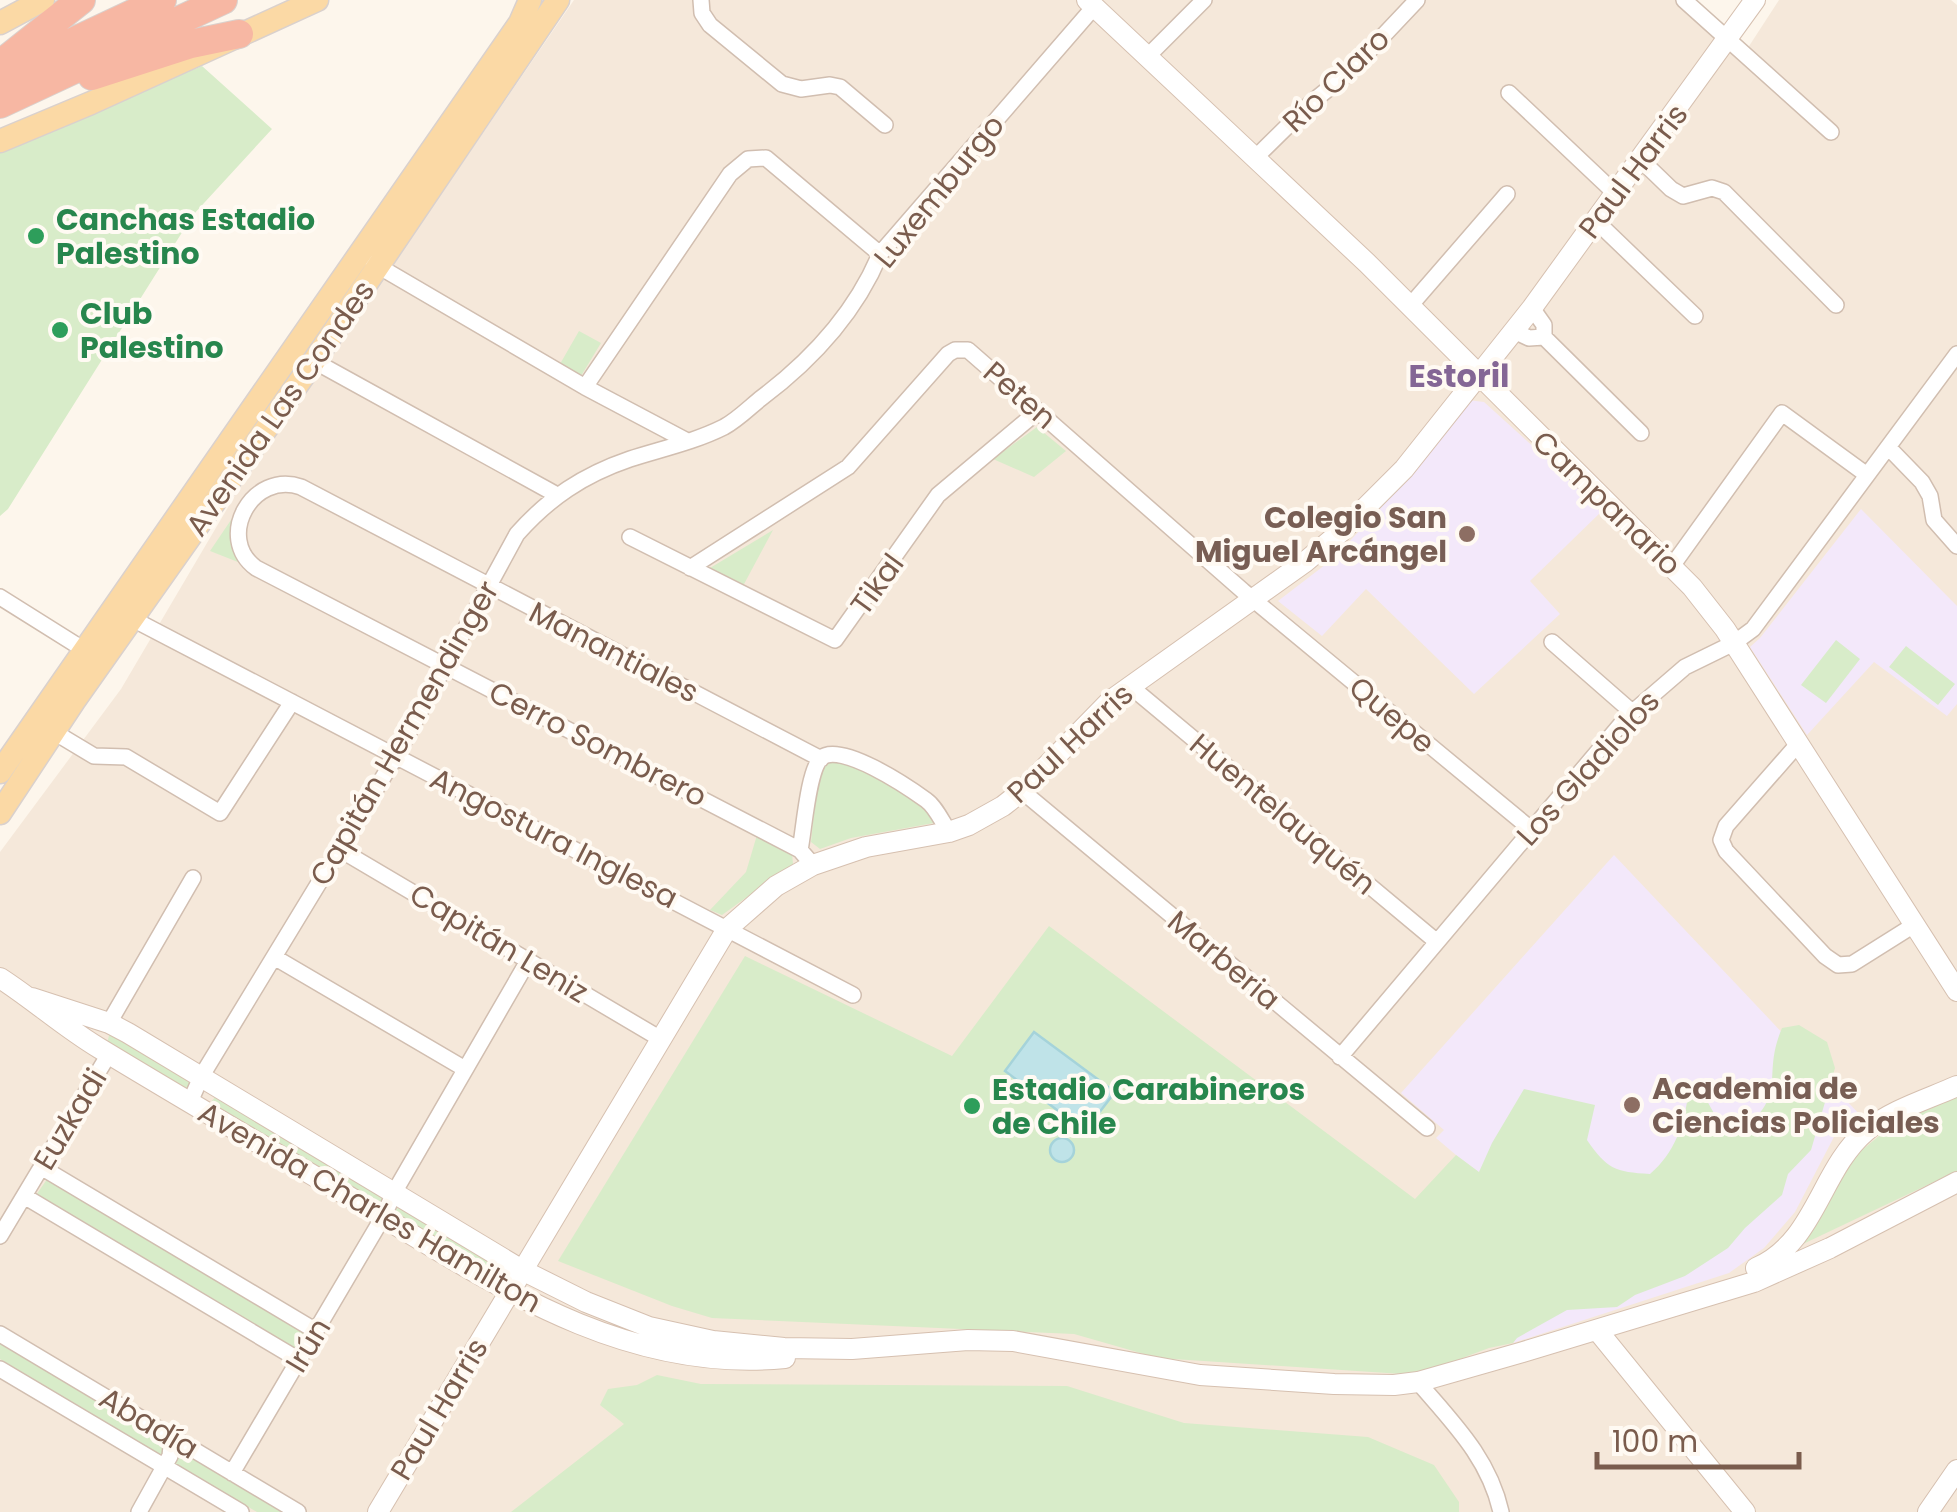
<svg xmlns="http://www.w3.org/2000/svg" width="1957" height="1512" font-family="Poppins,sans-serif">
	<style>
		.residential { fill: #f5e8da }
		.education { fill: #f3e8fa }
		.green { fill: #d8ecc9 }
		.water { fill: #bfe3e8; stroke: #a5d3da; stroke-width: 2.5 }
		.lines { fill: none; stroke-linecap: round; stroke-linejoin: round }
		.street-casing { stroke: #d1beb0; stroke-width: 18 }
		.secondary-casing { stroke: #d6c0b0; stroke-width: 22 }
		.primary-casing { stroke: #dad1cd; stroke-width: 25 }
		.highway-casing { stroke: #dad1cd; stroke-width: 30 }
		.street { stroke: #fff; stroke-width: 15 }
		.secondary { stroke: #fff; stroke-width: 20 }
		.primary { stroke: #fbd9a5; stroke-width: 22 }
		.highway { stroke: #f7b7a3; stroke-width: 28 }
		.leisure-dot { fill: #2e9e5b; stroke: #fffaf3; stroke-width: 4 }
		.education-dot { fill: #8d6e63; stroke: #fffaf3; stroke-width: 4 }
		.labels { text-anchor: middle; dominant-baseline: central; stroke-width: 8; stroke-linejoin: round; paint-order: stroke }
		.street-label { font-size: 30px; fill: #7a5c4d; stroke: #fffaf3 }
		.leisure-label { font-size: 30px; font-weight: bold; fill: #27864d; stroke: #fffaf3; text-anchor: start }
		.education-label { font-size: 30px; font-weight: bold; fill: #785e54; stroke: #fffaf3; text-anchor: end }
		.neighbourhood-label { font-size: 32px; font-weight: bold; fill: #846695; stroke: #fffaf3 }
	</style>
	<rect width="100%" height="100%" fill="#fdf6ec"/>
	<!-- residential -->
	<path class="residential" d="M 574,0 L 1679,0 L 1740,60 L 1779,0 L 1951,0 L 1957,5 L 1957,1512 L 0,1512 L 0,852 L 121,689 L 237,492 Z"/>
	<!-- education -->
	<path class="education" d="M 1468,400 L 1484,402 L 1603,510 L 1530,581 L 1560,614 L 1474,694 L 1366,589 L 1322,636 L 1278,601 L 1334,558 L 1418,468 Z
		M 1861,509 L 1957,606 L 1957,704 L 1947,716 L 1874,662 L 1807,735 L 1750,647 L 1760,638 Z
		M 1614,855 L 1861,1116 L 1836,1133 L 1795,1212 L 1764,1248 L 1729,1273 L 1513,1343 L 1579,1248 L 1456,1155 L 1436,1138 L 1444,1130 L 1401,1093 Z"/>
	<!-- green -->
	<path class="green" d="M 202,66 L 272,129 L 193,215 L 8,509 L 0,516 L 0,149 Z
		M 579,331 L 601,343 L 581,376 L 560,364 Z
		M 1037,427 L 1066,451 L 1034,477 L 993,459 Z
		M 233,517 L 232,545 L 243,564 L 210,551 Z
		M 773,530 L 743,586 L 710,568 Z
		M 1836,640 L 1860,659 L 1826,703 L 1801,685 Z
		M 1906,646 L 1955,684 L 1938,705 L 1889,667 Z
		M 846,757 L 934,812 L 934,823 L 851,838 L 820,849 L 811,842 L 818,773 L 830,759 Z
		M 757,835 L 792,853 L 793,864 L 722,915 L 710,910 L 746,872 Z
		M 1049,926 L 1415,1199 L 1456,1155 L 1479,1172 L 1492,1143 L 1524,1089 L 1595,1105 L 1587,1140 C 1607,1169 1615,1172 1650,1174 C 1674,1154 1686,1122 1688,1092 L 1701,1090 L 1721,1126 L 1742,1130 C 1789,1093 1761,1077 1782,1028 L 1799,1025 L 1827,1042 L 1835,1068 L 1811,1150 L 1788,1174 L 1782,1195 L 1745,1228 L 1728,1248 L 1685,1276 L 1635,1295 L 1617,1307 L 1567,1310 L 1517,1338 L 1513,1343 L 1489,1348 L 1417,1375 L 1158,1358 L 1074,1334 L 712,1318 L 672,1306 L 558,1261 L 745,956 L 952,1056 Z
		M 110,1032 L 194,1084 L 186,1094 L 106,1047 Z
		M 216,1096 L 383,1197 L 377,1208 L 206,1108 Z
		M 1957,1096 L 1957,1171 L 1803,1244 L 1856,1155 L 1891,1126 Z
		M 50,1175 L 311,1331 L 297,1354 L 34,1198 Z
		M 399,1205 L 517,1273 L 508,1287 L 390,1220 Z
		M 0,1341 L 289,1512 L 257,1512 L 0,1359 Z
		M 657,1375 L 701,1384 L 1067,1386 L 1184,1423 L 1368,1437 L 1434,1465 L 1459,1502 L 1459,1512 L 511,1512 L 624,1424 L 600,1405 L 608,1389 L 637,1385 Z"/>
	<!-- water -->
	<path class="water" d="M 1034,1032 L 1115,1092 L 1085,1131 L 1005,1071 Z
		M1050 1150a12 12 0 1 1 24 0a12 12 0 1 1-24 0Z"/>
	<g class="lines">
		<!-- street casing -->
		<g class="street-casing">
			<path id="street" d="M 701,0 L 702,13 L 710,25 L 782,84 L 801,89 L 830,85 L 840,87 L 885,125
				M 1684,0 L 1831,132
				M 1147,57 L 1204,0
				M 1509,93 L 1616,194
				M 1254,159 L 1312,102 L 1348,73 L 1417,0
				M 1641,160 L 1671,189 L 1683,196 L 1712,188 L 1724,192 L 1836,305
				M 1596,221 L 1695,316
				M 373,263 L 585,387 L 687,441
				M 1409,307 L 1507,194
				M 1514,331 L 1529,338 L 1544,337 L 1544,325 L 1532,308
				M 1544,337 L 1641,433
				M 314,361 L 557,495
				M 585,387 L 730,174 L 748,159 L 766,158 L 880,254
				M 1888,447 L 1922,482 L 1930,496 L 1934,520 L 1957,546
				M 630,537 L 835,640 L 938,495 L 1038,411
				M 1672,566 L 1782,413 L 1867,475
				M 690,568 L 848,467 L 948,354 L 955,350 L 968,350 L 1243,591 L 1532,830
				M 0,597 L 86,651
				M 125,615 L 853,995
				M 1552,642 L 1632,712
				M 1130,686 L 1437,942
				M 54,732 L 94,756 L 126,757 L 220,813 L 292,702
				M 1798,744 L 1726,826 L 1721,840 L 1726,851 L 1825,956 L 1838,965 L 1852,964 L 1914,925
				M 1022,791 L 1427,1128
				M 339,849 L 659,1038
				M 800,850 C 804,830 808,771 821,758 C 840,741 908,787 926,800 C 936,807 942,822 949,832
				M 813,865 L 800,850 L 256,568 C 215,538 252,470 301,487 L 821,759
				M 274,957 L 465,1069
				M 109,1023 L 193,878
				M 1340,1057 L 1627,717 L 1685,667 L 1734,643 L 1753,629 L 1957,354
				M 190,1102 L 201,1077 L 396,756 L 517,534 C 549,498 583,475 630,459 C 661,449 694,442 724,427 C 737,420 749,408 760,399 C 812,360 855,314 880,254 L 1094,7
				M 41,1167 L 316,1331
				M 24,1196 L 299,1360
				M 0,1236 L 109,1054
				M 0,1334 L 298,1512
				M 0,1369 L 241,1512
				M 1418,1382 C 1453,1423 1489,1458 1501,1512
				M 232,1473 L 383,1217 L 395,1191 L 528,961
				M 139,1512 L 170,1456 L 172,1437"/>
		</g>
		<!-- secondary casing -->
		<g class="secondary-casing">
			<path id="secondary" d="M 1087,0 L 1367,263 L 1692,587 L 1725,629 L 1957,991
				M 0,978 C 34,1000 64,1027 99,1048 C 183,1099 269,1149 353,1199 C 488,1280 621,1374 785,1358
				M 32,998 L 109,1023 L 128,1033 L 522,1270 L 586,1302 L 649,1327 L 713,1341 L 784,1348 L 852,1349 L 968,1340 L 1013,1341 L 1200,1375 L 1334,1384 L 1394,1385 L 1418,1382 L 1523,1352 L 1754,1282 L 1830,1248 L 1957,1182
				M 1756,1268 C 1816,1242 1820,1170 1866,1131 C 1891,1110 1928,1099 1957,1086
				M 1597,1330 L 1745,1512
				M 378,1512 L 727,929 L 776,886 L 813,865 L 866,847 L 949,832 L 969,825 L 1003,806 L 1022,791 L 1110,701 L 1305,562 L 1343,530 L 1404,469 L 1532,308 L 1755,0
				M 1928,1512 L 1957,1470"/>
		</g>
		<!-- primary casing -->
		<g class="primary-casing">
			<path id="primary" d="M 0,23 L 43,0
				M 0,141 L 91,103 L 317,0
				M 0,772 L 520,23 L 530,0
				M 0,813 L 74,701 L 314,361 L 558,0"/>
		</g>
		<!-- highway casing -->
		<g class="highway-casing">
			<path id="highway" d="M 8,58 L 81,0
				M 0,76 L 162,0
				M 92,76 L 191,44 L 239,34
				M 0,104 L 223,0"/>
		</g>
		<!-- street -->
		<use href="#street" class="street"/>
		<!-- secondary -->
		<use href="#secondary" class="secondary"/>
		<!-- primary -->
		<use href="#primary" class="primary"/>
		<!-- highway -->
		<use href="#highway" class="highway"/>
	</g>
	<!-- markers -->
	<g class="leisure-dot">
		<circle cx="36" cy="236" r="10"/>
		<circle cx="60" cy="330" r="10"/>
		<circle cx="972" cy="1106" r="10"/>
	</g>
	<g class="education-dot">
		<circle cx="1467" cy="534" r="10"/>
		<circle cx="1632" cy="1105" r="10"/>
	</g>
	<g class="labels">
		<!-- street labels -->
		<g class="street-label">
			<text transform="translate(1336 80) rotate(-44)">Río Claro</text>
			<text transform="translate(1633 171) rotate(-53)">Paul Harris</text>
			<text transform="translate(939 191) rotate(-51)">Luxemburgo</text>
			<text transform="translate(1020 395) rotate(41)">Peten</text>
			<text transform="translate(280 408) rotate(-55)">Avenida Las Condes</text>
			<text transform="translate(1607 503) rotate(44)">Campanario</text>
			<text transform="translate(877 584) rotate(-54)">Tikal</text>
			<text transform="translate(614 652) rotate(27)">Manantiales</text>
			<text transform="translate(1392 715) rotate(40)">Quepe</text>
			<text transform="translate(404 733) rotate(-60)">Capitán Hermendinger</text>
			<text transform="translate(1070 743) rotate(-43)">Paul Harris</text>
			<text transform="translate(598 744) rotate(27)">Cerro Sombrero</text>
			<text transform="translate(1588 768) rotate(-48)">Los Gladiolos</text>
			<text transform="translate(1283 814) rotate(40)">Huentelauquén</text>
			<text transform="translate(554 838) rotate(27)">Angostura Inglesa</text>
			<text transform="translate(499 943) rotate(31)">Capitán Leniz</text>
			<text transform="translate(1224 960) rotate(40)">Marberia</text>
			<text transform="translate(70 1119) rotate(-59)">Euzkadi</text>
			<text transform="translate(370 1207) rotate(30)">Avenida Charles Hamilton</text>
			<text transform="translate(308 1345) rotate(-59)">Irún</text>
			<text transform="translate(439 1409) rotate(-59)">Paul Harris</text>
			<text transform="translate(149 1423) rotate(31)">Abadía</text>
		</g>
		<!-- leisure labels -->
		<g class="leisure-label">
			<text x="56" y="219">Canchas Estadio<tspan x="56" dy="34">Palestino</tspan></text>
			<text x="80" y="313">Club<tspan x="80" dy="34">Palestino</tspan></text>
			<text x="992" y="1089">Estadio Carabineros<tspan x="992" dy="34">de Chile</tspan></text>
		</g>
		<!-- education labels -->
		<g class="education-label">
			<text x="1447" y="517">Colegio San<tspan x="1447" dy="34">Miguel Arcángel</tspan></text>
			<text x="1652" y="1088" text-anchor="start">Academia de<tspan x="1652" dy="34">Ciencias Policiales</tspan></text>
		</g>
		<!-- neighbourhood labels -->
		<g class="neighbourhood-label">
			<text x="1459" y="375">Estoril</text>
		</g>
	</g>
	<!-- scale -->
	<path d="M1597 1452v15h202v-15" fill="none" stroke="#7a5c4d" stroke-width="5"/>
	<text x="1612" y="1452" font-size="30" fill="#7a5c4d" stroke="#fffaf3" stroke-width="8" paint-order="stroke">100 m</text>
</svg>
